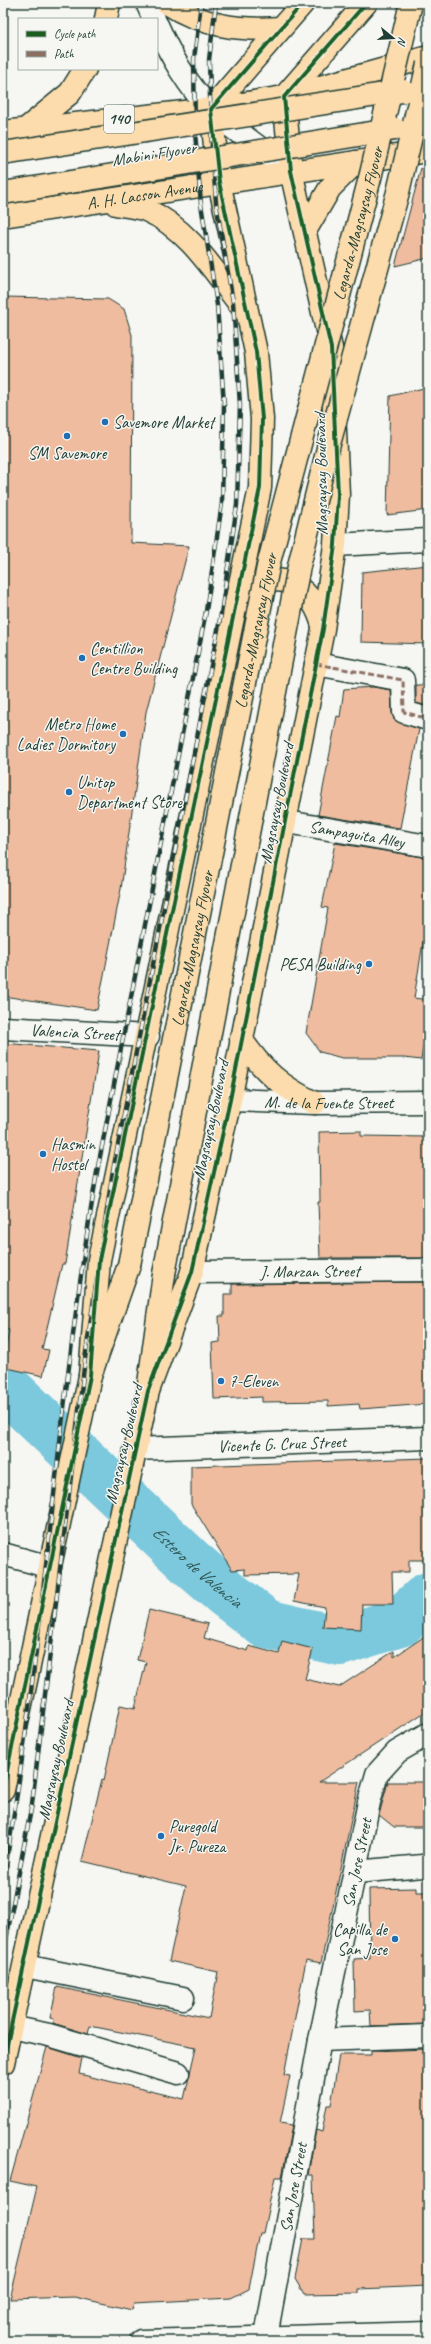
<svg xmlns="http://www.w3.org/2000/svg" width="431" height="2344" font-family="Caveat,sans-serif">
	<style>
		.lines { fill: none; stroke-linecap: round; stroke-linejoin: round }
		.river { stroke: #7cc8dc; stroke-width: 50 }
		.building { fill: #efbca0; stroke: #1f3d34 }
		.minor-casing { stroke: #1f3d34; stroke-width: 25 }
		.major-casing { stroke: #1f3d34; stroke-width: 25 }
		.minor { stroke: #f6f6f2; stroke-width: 22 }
		.major { stroke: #fcdcac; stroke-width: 22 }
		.rail-casing { stroke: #1f3d34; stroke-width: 4.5 }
		.rail { stroke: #f6f6f2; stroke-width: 3; stroke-dasharray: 9; stroke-linecap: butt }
		.major-bridge-casing { stroke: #1f3d34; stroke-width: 25; stroke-linecap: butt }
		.major-bridge { stroke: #fcdcac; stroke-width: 22 }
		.quiet { stroke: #8d6e63; stroke-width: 3; stroke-dasharray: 6 3; stroke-linecap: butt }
		.cycleway-casing { stroke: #f6f6f2; stroke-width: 6 }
		.cycleway { stroke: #1b5e20; stroke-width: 4 }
		.poi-dot { fill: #1f6fb2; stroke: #f6f6f2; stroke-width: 1.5 }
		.labels { text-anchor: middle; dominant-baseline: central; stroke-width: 3; stroke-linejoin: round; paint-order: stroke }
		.shield { fill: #f6f6f2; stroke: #60746d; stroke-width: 1 }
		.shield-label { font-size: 16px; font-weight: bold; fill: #1f3d34 }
		.street-label { font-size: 17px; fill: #1f3d34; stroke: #f6f6f2 }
		.poi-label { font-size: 17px; fill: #1f3d34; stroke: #f6f6f2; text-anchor: start }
		.water-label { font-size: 18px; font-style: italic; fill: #325956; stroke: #f6f6f2 }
	</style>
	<rect width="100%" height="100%" fill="#f6f6f2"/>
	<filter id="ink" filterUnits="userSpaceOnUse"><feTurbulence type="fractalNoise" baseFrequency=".025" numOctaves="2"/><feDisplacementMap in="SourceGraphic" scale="8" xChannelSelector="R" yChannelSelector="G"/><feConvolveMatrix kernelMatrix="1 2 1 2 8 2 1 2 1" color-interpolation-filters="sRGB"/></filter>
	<g filter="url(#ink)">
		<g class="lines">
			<!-- river -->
			<path class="river" id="s1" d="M 3,1385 L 190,1562 L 226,1593 L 266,1624 L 340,1641 L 400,1622 L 428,1597"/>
		</g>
		<!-- building -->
		<path class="building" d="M 421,168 L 428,169 L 428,258 L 395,266 Z
			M 3,297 L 108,299 L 124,309 L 132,335 L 131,543 L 189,546 L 146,712 L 121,889 L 97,1010 L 3,996 Z
			M 428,387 L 428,510 L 387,515 L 390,396 Z
			M 428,565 L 428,644 L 361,642 L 362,572 Z
			M 416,685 L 428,685 L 428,706 L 416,703 Z
			M 373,687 L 391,690 L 392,712 L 394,720 L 419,729 L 400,828 L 318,815 L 337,716 L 340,717 L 344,689 Z
			M 335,843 L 428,858 L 428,924 L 426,924 L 414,998 L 428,1000 L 428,1015 L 421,1060 L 404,1058 L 342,1058 L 320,1052 L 306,1033 L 328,908 L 322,907 Z
			M 3,1043 L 99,1051 L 65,1264 L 62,1264 L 42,1349 L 49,1350 L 43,1376 L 3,1367 L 9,1330 L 3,1329 Z
			M 361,1131 L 361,1136 L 428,1137 L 428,1258 L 320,1258 L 318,1202 L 320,1202 L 319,1132 Z
			M 428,1282 L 428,1404 L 360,1409 L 359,1404 L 328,1406 L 328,1401 L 262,1402 L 262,1397 L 214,1399 L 212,1343 L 220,1342 L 219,1316 L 224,1316 L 224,1294 L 232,1294 L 232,1284 Z
			M 428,1458 L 428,1560 L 409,1560 L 409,1572 L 392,1572 L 393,1604 L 362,1604 L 361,1629 L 323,1627 L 325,1607 L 294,1601 L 299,1574 L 245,1575 L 245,1569 L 232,1570 L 191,1504 L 191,1466 Z
			M 149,1610 L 208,1624 L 204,1638 L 248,1651 L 249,1646 L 279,1654 L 282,1641 L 313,1649 L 305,1679 L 339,1687 L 394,1651 L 394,1657 L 428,1634 L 428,1710 L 319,1782 L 359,1782 L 321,1963 L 306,1960 L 284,2075 L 290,2076 L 280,2123 L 292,2125 L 282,2177 L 275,2177 L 263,2233 L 260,2233 L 249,2289 L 231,2298 L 134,2303 L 132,2310 L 75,2297 L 10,2299 L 37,2187 L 10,2181 L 47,2047 L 82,2058 L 79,2074 L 184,2099 L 196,2047 L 90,2026 L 88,2034 L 53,2023 L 54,2019 L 50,2018 L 57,1987 L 209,2018 L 218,1972 L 169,1961 L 186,1886 L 82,1861 L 102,1779 L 104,1780 L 120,1705 L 135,1708 L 146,1662 L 137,1660 Z
			M 388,1782 L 425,1782 L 425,1827 L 394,1827 L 379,1815 Z
			M 416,1888 L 416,1892 L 428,1892 L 428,2024 L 371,2026 L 370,2010 L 355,2011 L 354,1959 L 370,1958 L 369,1889 Z
			M 428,2049 L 428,2286 L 359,2289 L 359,2293 L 304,2294 L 295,2279 L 303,2239 L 315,2239 L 313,2175 L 308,2175 L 316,2130 L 322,2132 L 327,2105 L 331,2105 L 339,2055 L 371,2055 L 371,2051 Z"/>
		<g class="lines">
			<!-- minor casing -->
			<g class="minor-casing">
				<g id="minor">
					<path d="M 147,3 L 154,19"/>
					<path d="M 157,25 C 169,53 189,88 211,109 C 235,132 265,151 291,171"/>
					<path d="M 335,545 L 428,540"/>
					<path d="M 316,664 L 403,680 L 404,712 L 428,719"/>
					<path id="s2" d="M 287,822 L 428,846"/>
					<path id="s3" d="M 3,1028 L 148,1036"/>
					<path id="s4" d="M 230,1100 L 315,1103 L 428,1102"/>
					<path id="s5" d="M 192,1272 L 428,1270"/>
					<path id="s6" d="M 135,1449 L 428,1438"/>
					<path d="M 3,1554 L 50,1567"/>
					<path d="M 355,1872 L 423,1866"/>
					<path d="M 25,1966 L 183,1998"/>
					<path d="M 11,2027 L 49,2035 L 178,2073"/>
					<path d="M 320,2040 L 428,2036"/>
					<path id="s7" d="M 266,2336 L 320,2040 L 369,1802 L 377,1774 L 397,1752 L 428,1734"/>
					<path d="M 141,2341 L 428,2333"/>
				</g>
			</g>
			<!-- major casing -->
			<g class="major-casing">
				<g id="major">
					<path d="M 167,3 C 202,26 240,31 281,28"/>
					<path d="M 106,19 L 109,3"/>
					<path d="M 26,129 L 70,93 L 85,69"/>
					<path d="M 3,132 L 211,109 L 284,97 L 428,57"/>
					<path d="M 116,204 C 125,206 137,207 146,210 C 189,228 217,276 245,311"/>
					<path id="s8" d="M 3,216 L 428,151"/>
					<path d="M 305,231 L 330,188 L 356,162"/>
					<path d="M 250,590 C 284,565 314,592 323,626"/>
					<path d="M 241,1039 C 262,1070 281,1087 315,1103"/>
					<path d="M 90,1376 L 99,1260 L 260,488 L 262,419 L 256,352 L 219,182 L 211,109 L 303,3"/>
					<path d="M 148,1391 L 192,1272 L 230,1100 L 323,629 L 335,545 L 338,494 L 331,348 L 291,171 L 284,97 L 366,3"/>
					<path d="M 3,1790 L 90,1376 L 129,1265"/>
					<path d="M 3,2063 L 148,1391 L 164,1274"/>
				</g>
			</g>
			<!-- minor -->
			<use href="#minor" class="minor"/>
			<!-- major -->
			<use href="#major" class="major"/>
			<!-- rail casing -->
			<g class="rail-casing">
				<path id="rail" d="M 3,1881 C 44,1646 57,1407 97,1172 L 206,611 L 222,503 L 224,405 L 217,305 L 201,204 L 195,132 L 194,59 L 201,3
					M 3,1956 L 32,1804 L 85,1359 L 112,1176 L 221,614 L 237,505 L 240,405 L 233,302 L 216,203 L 211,131 L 209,60 L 216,3"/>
			</g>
			<!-- rail -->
			<use href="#rail" class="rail"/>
			<!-- major-bridge casing -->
			<g class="major-bridge-casing">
				<g id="major-bridge">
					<path d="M 3,153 L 403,91"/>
					<path d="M 3,193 L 395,129"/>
					<path id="s9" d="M 129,1265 L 269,562 L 371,174 L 411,3"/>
					<path d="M 164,1274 L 299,566 L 329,444 L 398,192 L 428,64"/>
				</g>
			</g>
			<!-- major-bridge -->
			<use href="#major-bridge" class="major-bridge"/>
			<!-- quiet -->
			<path class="quiet" d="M 316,664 L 403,680 L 404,712 L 428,719"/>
			<!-- cycleway casing -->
			<g class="cycleway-casing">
				<path id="cycleway" d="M 3,1790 L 90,1376 L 99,1260 L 260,488 L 262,419 L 256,352 L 219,182 L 211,109 L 303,3
					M 3,2063 L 148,1391 L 192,1272 L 230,1100 L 323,629 L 335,545 L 338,494 L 331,348 L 291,171 L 284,97 L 366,3"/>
			</g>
			<!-- cycleway -->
			<use href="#cycleway" class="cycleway"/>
		</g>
	</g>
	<!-- markers -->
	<g class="poi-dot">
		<circle cx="105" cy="422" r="4"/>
		<circle cx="67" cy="436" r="4"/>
		<circle cx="82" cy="658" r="4"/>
		<circle cx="123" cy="734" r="4"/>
		<circle cx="69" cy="792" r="4"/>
		<circle cx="369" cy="964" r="4"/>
		<circle cx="43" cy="1154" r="4"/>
		<circle cx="221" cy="1381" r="4"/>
		<circle cx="161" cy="1836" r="4"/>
		<circle cx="395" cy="1939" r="4"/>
	</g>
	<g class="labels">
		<!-- shield labels -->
		<rect class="shield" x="104" y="105" width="30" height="28" rx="3"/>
		<g class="shield-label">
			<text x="119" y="119">140</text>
		</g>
		<!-- street labels -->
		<g class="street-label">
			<text transform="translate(154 154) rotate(-9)">Mabini Flyover</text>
			<text stroke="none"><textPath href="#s8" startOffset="143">A. H. Lacson Avenue</textPath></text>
			<text stroke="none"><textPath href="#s9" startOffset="1067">Legarda-Magsaysay Flyover</textPath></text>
			<text transform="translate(321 474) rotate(-91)">Magsaysay Boulevard</text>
			<text stroke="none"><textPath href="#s9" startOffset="647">Legarda-Magsaysay Flyover</textPath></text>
			<text transform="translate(277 803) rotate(-79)">Magsaysay Boulevard</text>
			<text stroke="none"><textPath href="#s2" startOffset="71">Sampaguita Alley</textPath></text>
			<text stroke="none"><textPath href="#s9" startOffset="323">Legarda-Magsaysay Flyover</textPath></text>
			<text stroke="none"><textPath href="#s3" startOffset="72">Valencia Street</textPath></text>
			<text stroke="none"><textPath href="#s4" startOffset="99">M. de la Fuente Street</textPath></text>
			<text transform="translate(211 1120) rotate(-78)">Magsaysay Boulevard</text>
			<text stroke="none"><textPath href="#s5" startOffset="118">J. Marzan Street</textPath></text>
			<text stroke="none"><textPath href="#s6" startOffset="147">Vicente G. Cruz Street</textPath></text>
			<text transform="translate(124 1444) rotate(-77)">Magsaysay Boulevard</text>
			<text transform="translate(56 1760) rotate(-78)">Magsaysay Boulevard</text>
			<text stroke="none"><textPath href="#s7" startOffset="482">San Jose Street</textPath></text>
			<text stroke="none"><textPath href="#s7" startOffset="151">San Jose Street</textPath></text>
		</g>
		<!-- poi labels -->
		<g class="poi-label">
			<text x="113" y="422">Savemore Market</text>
			<text x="67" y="453" text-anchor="middle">SM Savemore</text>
			<text x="90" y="648">Centillion<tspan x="90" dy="20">Centre Building</tspan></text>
			<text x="115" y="724" text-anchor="end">Metro Home<tspan x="115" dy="20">Ladies Dormitory</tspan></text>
			<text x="77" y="782">Unitop<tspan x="77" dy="20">Department Store</tspan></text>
			<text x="361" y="964" text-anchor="end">PESA Building</text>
			<text x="51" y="1144">Hasmin<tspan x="51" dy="20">Hostel</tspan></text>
			<text x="229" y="1381">7-Eleven</text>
			<text x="169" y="1826">Puregold<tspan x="169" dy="20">Jr. Pureza</tspan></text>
			<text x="387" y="1929" text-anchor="end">Capilla de<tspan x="387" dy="20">San Jose</tspan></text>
		</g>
		<!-- water labels -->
		<g class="water-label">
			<text stroke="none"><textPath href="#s1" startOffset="266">Estero de Valencia</textPath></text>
		</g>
	</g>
	<!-- margin -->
	<rect width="431" height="2344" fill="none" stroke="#f6f6f2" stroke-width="16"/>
	<rect x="8" y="8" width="415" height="2328" fill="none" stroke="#1f3d34" stroke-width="1.5" filter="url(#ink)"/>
	<!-- legend -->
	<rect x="18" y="18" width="140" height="52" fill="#f6f6f2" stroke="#a0aca6"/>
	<rect x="26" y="31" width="20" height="6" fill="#1b5e20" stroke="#a0aca6"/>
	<text x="54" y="38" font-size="12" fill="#1f3d34">Cycle path</text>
	<rect x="26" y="51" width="20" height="6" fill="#8d6e63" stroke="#a0aca6"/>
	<text x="54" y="58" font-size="12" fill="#1f3d34">Path</text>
	<!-- north arrow -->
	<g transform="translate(393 38) rotate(108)" stroke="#f6f6f2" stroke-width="3" paint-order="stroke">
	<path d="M0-3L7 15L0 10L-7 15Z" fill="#1f3d34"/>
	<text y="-6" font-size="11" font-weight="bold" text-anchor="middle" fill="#1f3d34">N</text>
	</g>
</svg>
